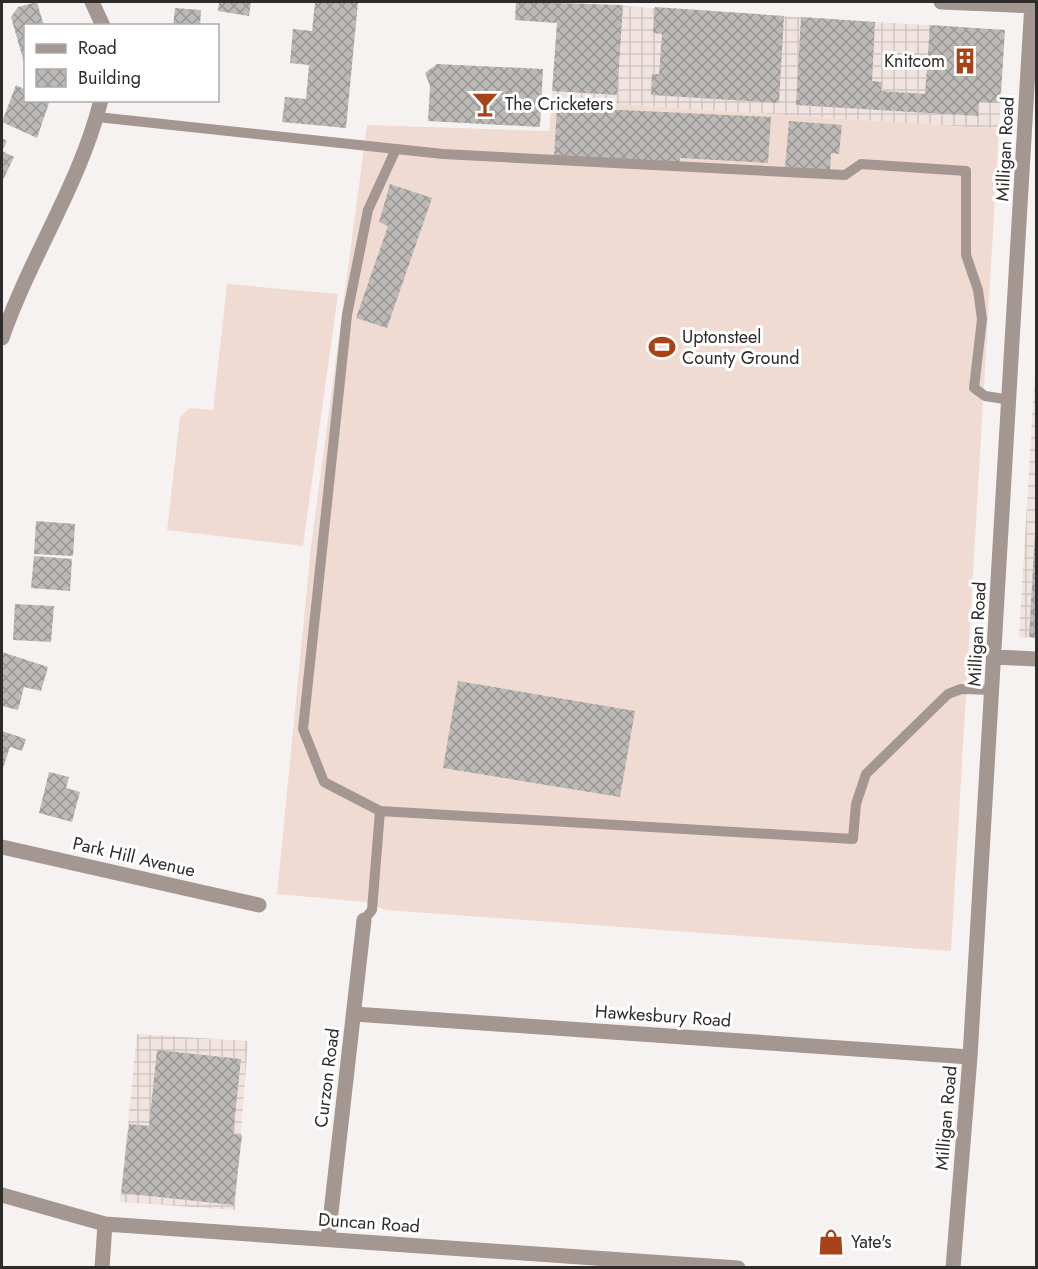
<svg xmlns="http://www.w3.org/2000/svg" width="1038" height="1269" font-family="Jost,sans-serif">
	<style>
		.industrial { fill: url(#industrial-grid) }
		.pitch { fill: #f0dbd3 }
		.building { fill: url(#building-cross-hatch) }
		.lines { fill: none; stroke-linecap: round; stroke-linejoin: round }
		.lane { stroke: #a49691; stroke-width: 10 }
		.street { stroke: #a49691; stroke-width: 15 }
		.labels { text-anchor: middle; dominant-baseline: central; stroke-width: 6; stroke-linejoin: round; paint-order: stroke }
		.poi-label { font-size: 18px; fill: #2d2c2b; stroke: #fff; text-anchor: start }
		.street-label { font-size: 18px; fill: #2d2c2b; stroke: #fff }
	</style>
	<defs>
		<pattern id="industrial-grid" width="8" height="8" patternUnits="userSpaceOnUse" patternTransform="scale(1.5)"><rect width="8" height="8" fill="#f1e4e0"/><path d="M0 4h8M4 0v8" fill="none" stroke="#cfc4c0"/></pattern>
		<pattern id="building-cross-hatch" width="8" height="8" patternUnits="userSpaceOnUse" patternTransform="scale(1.5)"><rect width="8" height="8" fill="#bcb9b7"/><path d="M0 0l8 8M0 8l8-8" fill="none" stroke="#999795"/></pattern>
	</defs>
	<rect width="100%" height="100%" fill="#f6f2f1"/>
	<!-- industrial -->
	<path class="industrial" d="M 516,2 L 559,2 L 1005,30 L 999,129 L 552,100 L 557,23 L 515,20 Z
		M 1035,371 L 1036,371 L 1036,638 L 1019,637 Z
		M 137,1034 L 248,1041 L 235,1210 L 120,1202 Z"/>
	<!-- pitch -->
	<path class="pitch" d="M 552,100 L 999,129 L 951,951 L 386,910 L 365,902 L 277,894 L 311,547 L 367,125 L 549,131 Z
		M 227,284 L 338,294 L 303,546 L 167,530 L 180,417 L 190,408 L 213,410 Z"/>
	<!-- building -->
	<path class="building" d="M 37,2 L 44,26 L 26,26 L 25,66 L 11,17 L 18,7 Z
		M 219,2 L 251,2 L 249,16 L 218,11 Z
		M 315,2 L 358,2 L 346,128 L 282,122 L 285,97 L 306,99 L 309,65 L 290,63 L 293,29 L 312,31 Z
		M 516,2 L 623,5 L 617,95 L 552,91 L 557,23 L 515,20 Z
		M 655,7 L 784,16 L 779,103 L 651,95 L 652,74 L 659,74 L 662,34 L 653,33 Z
		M 175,8 L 201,10 L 200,26 L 173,26 Z
		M 801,17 L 875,22 L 872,81 L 882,82 L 881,91 L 925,94 L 930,25 L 1005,30 L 1000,103 L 979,102 L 978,116 L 796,105 Z
		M 437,64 L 543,69 L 540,127 L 428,121 L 430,86 L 425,73 Z
		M 16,85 L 26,90 L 26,100 L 50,100 L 37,138 L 2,122 Z
		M 557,107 L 771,117 L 768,163 L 680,158 L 679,165 L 554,157 Z
		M 789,121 L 842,125 L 839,154 L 831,153 L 830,171 L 785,167 Z
		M 2,138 L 7,141 L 2,151 L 14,157 L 2,182 Z
		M 390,184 L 432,198 L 387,328 L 356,318 L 388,226 L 379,222 Z
		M 36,521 L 75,524 L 73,556 L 34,554 Z
		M 1035,532 L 1036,532 L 1036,638 L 1029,637 Z
		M 34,556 L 72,559 L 70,591 L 31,588 Z
		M 15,604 L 54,606 L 51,642 L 13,640 Z
		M 2,652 L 48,667 L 41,691 L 24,687 L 18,710 L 2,706 Z
		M 458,681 L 635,711 L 620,797 L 443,768 Z
		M 2,731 L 26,739 L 22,751 L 10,747 L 2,771 Z
		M 49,772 L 69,777 L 66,788 L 80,792 L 72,822 L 39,813 Z
		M 157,1050 L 241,1059 L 233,1134 L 242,1135 L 234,1205 L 121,1193 L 129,1124 L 149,1126 Z"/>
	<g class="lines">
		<!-- lane -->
		<path class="lane" d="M 97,117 L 443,154 L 845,175 L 861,164 L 966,171 L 966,255 L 978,290 L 982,319 L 974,388 L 985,396 L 1011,400
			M 380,811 L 324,782 L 303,729 L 347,315 L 368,210 L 396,149
			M 364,920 L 372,910 L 380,811 L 853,839 L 856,804 L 866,774 L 948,694 L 961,689 L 993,690"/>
		<!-- street -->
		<path class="street" d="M 92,2 L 103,26
			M 941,2 L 1036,6
			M 2,338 C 30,257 80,184 101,100
			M 995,657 L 1036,659
			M 2,847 L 259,905
			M 354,1014 L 970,1057
			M 2,1195 L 105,1224 L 738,1268
			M 328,1239 L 364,920
			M 102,1268 L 105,1224
			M 953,1268 L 970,1057 L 1032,2"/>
	</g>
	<!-- icons -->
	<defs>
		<g id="building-bare" transform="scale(2.07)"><path d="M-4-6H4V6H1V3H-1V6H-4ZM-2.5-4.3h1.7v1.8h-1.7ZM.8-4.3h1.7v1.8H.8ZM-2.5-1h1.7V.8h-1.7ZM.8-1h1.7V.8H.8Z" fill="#a84317" stroke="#fff" stroke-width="2.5" paint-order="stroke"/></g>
		<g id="bar-bare" transform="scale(2.07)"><path d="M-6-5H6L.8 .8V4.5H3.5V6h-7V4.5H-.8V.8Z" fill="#a84317" stroke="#fff" stroke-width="2.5" paint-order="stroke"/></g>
		<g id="stadium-bare" transform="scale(2.07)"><path d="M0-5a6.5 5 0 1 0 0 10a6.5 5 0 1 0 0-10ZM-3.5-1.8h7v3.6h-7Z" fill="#a84317" stroke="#fff" stroke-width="2.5" paint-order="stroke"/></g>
		<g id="shop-bare" transform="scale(2.07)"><path d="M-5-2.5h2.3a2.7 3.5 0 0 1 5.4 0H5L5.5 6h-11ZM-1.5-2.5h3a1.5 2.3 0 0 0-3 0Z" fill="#a84317" stroke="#fff" stroke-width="2.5" paint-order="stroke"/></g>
	</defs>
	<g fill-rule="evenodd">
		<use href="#building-bare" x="965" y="61"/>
		<use href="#bar-bare" x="485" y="104"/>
		<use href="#stadium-bare" x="662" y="347"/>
		<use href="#shop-bare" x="831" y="1242"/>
	</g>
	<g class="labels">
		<!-- poi labels -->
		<g class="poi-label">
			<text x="945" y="61" text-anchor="end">Knitcom</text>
			<text x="505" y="104">The Cricketers</text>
			<text x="682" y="337">Uptonsteel<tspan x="682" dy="21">County Ground</tspan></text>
			<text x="851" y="1242">Yate's</text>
		</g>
		<!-- street labels -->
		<g class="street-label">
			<text transform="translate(1005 149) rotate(-87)">Milligan Road</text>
			<text transform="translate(977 634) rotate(-87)">Milligan Road</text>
			<text transform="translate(134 857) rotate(13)">Park Hill Avenue</text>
			<text transform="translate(663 1016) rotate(4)">Hawkesbury Road</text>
			<text transform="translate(327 1078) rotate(-83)">Curzon Road</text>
			<text transform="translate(946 1118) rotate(-85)">Milligan Road</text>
			<text transform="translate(369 1223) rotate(4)">Duncan Road</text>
		</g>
	</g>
	<!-- border -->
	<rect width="1038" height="1269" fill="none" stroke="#2d2c2b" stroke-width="6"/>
	<!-- legend -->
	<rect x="24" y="24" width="195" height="78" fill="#ffffff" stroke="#ababaa" stroke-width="1.5"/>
	<rect x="36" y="44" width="30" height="9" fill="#a49691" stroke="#ababaa" stroke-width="1.5"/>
	<text x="78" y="54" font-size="18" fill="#2d2c2b">Road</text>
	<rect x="36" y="69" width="30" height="18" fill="url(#building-cross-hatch)" stroke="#ababaa" stroke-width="1.5"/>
	<text x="78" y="84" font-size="18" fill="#2d2c2b">Building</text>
</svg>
